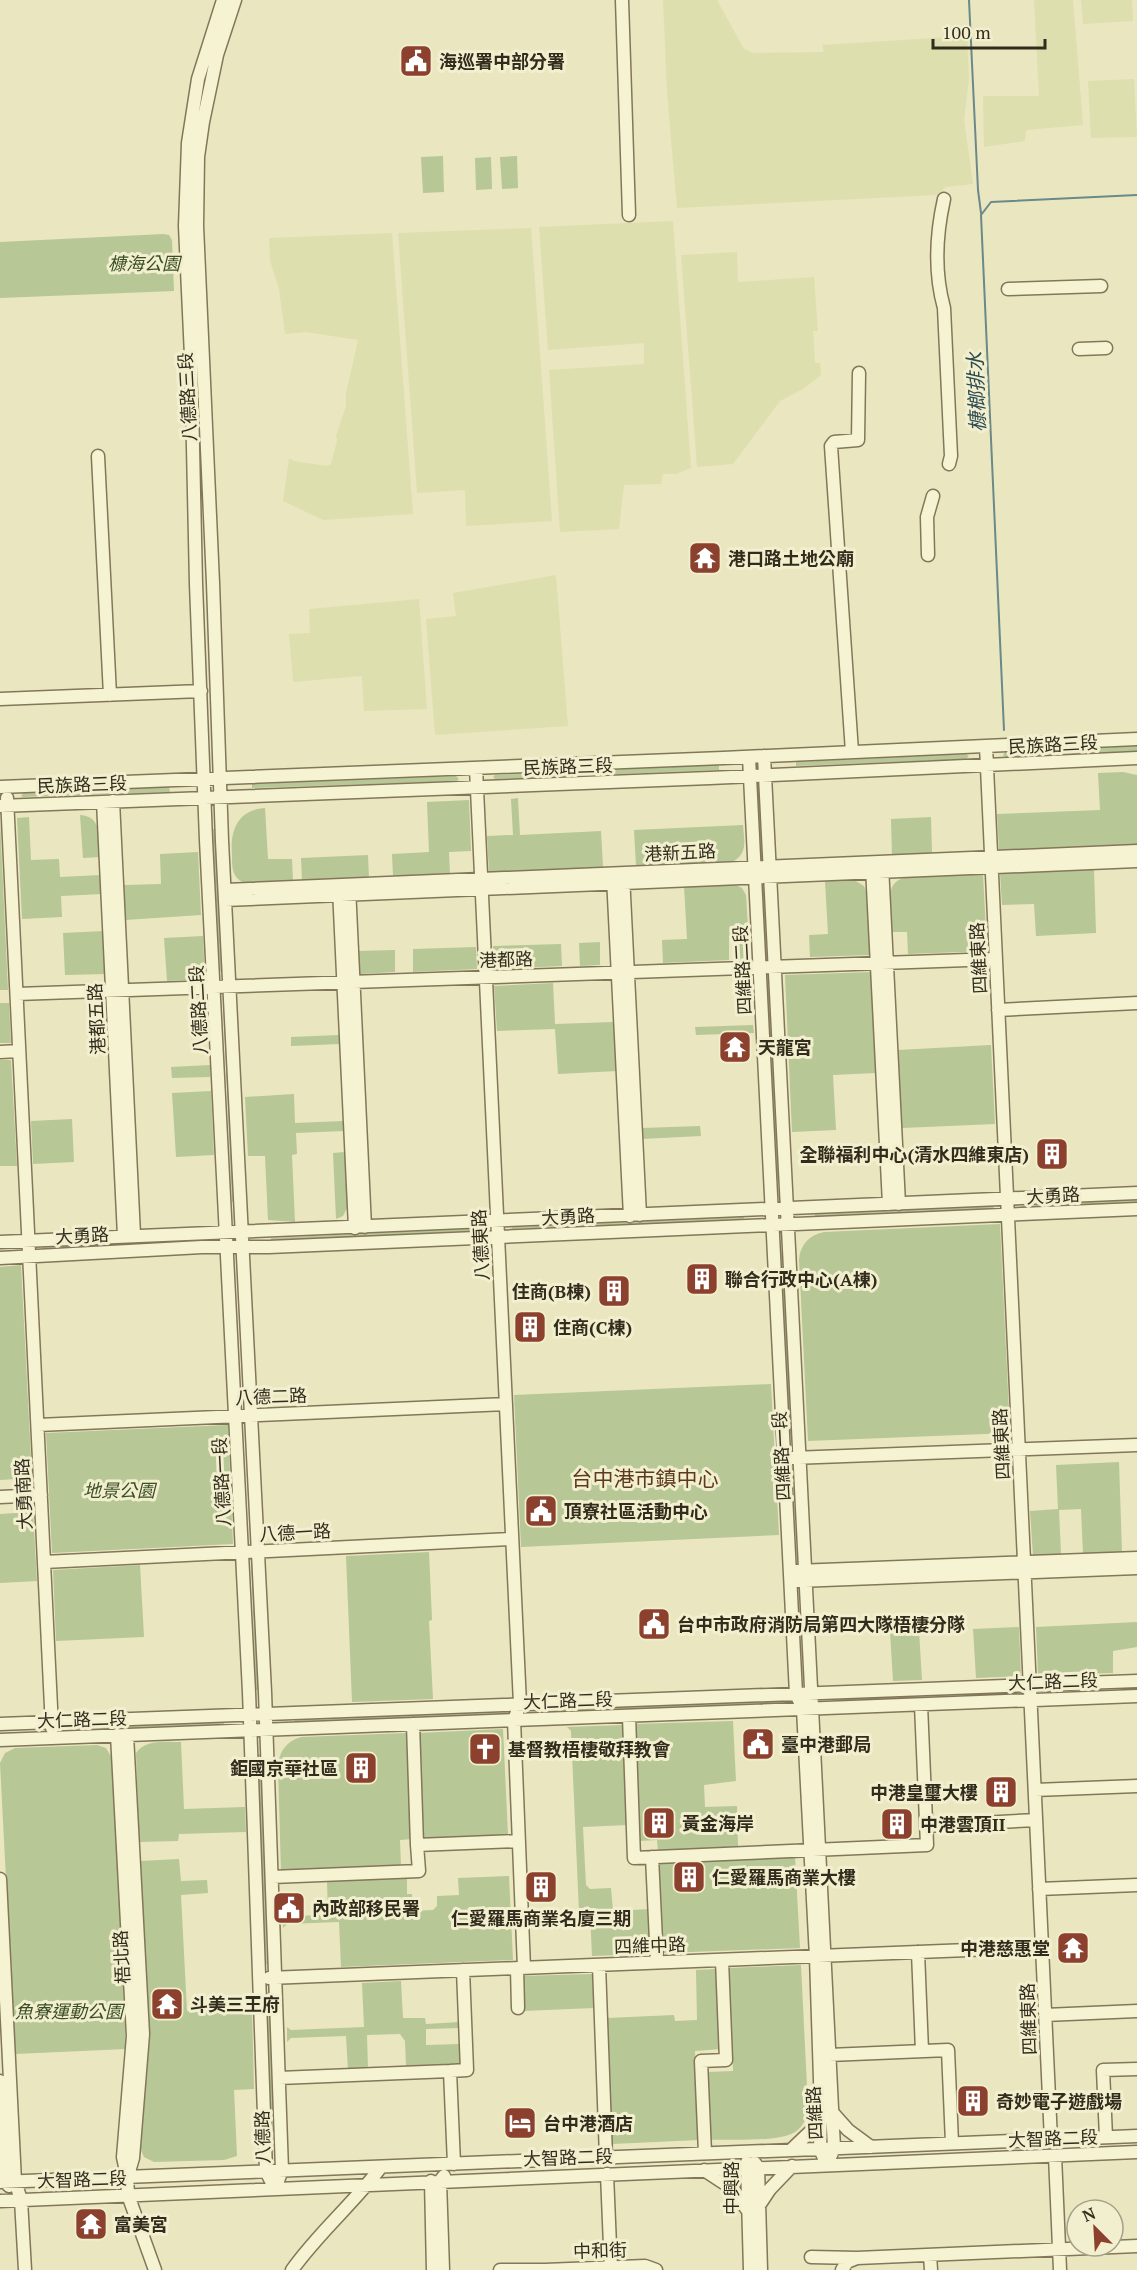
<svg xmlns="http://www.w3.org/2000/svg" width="1137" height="2270" font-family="'PT Serif','Noto Sans TC',serif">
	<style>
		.farmland { fill: #dddfae }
		.green { fill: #b7c795 }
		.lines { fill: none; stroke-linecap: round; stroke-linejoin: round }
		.stream { stroke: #6b8988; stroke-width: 2 }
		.minor-casing { stroke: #827759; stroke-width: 15 }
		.minor { stroke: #f6f3d2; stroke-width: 12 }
		.labels { text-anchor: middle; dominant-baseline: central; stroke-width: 6; stroke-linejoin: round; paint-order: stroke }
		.poi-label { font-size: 18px; font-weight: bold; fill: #322c1d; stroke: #f2efcf; text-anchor: start }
		.park-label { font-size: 18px; font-style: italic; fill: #3a4d25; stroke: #f2efcf }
		.street-label { font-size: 18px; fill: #322c1d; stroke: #f2efcf }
		.water-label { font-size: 20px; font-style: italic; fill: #2d4c51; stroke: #f2efcf }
		.quarter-label { font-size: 21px; fill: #5c391f; stroke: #f2efcf }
	</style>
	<rect width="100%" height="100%" fill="#eae6c0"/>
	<!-- farmland -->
	<path class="farmland" d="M 663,0 L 717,0 L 744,49 L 753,53 L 824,52 L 822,45 L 967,36 L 969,78 L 964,120 L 973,184 L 946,187 L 937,195 L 677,208 L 667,93 Z
		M 1034,0 L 1073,0 L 1083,125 L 1026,130 L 1025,141 L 984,147 L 983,96 L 1039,96 Z
		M 1081,0 L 1132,0 L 1133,21 L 1083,24 Z
		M 1134,79 L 1137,137 L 1091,138 L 1088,81 Z
		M 673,221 L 691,468 L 676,474 L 663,474 L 661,484 L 624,485 L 619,529 L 560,532 L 549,370 L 644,364 L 644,343 L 548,350 L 539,227 Z
		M 531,228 L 552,521 L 466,526 L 465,490 L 417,493 L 398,233 Z
		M 392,233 L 413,514 L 323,520 L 283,501 L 289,458 L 294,461 L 326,466 L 331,464 L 337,441 L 336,436 L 346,406 L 346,393 L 358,340 L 306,332 L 285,334 L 279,289 L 270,261 L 269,238 Z
		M 737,252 L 738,282 L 814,277 L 818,331 L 813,331 L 815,363 L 820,363 L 821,375 L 803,389 L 780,401 L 733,464 L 697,467 L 681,255 Z
		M 556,575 L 568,726 L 435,735 L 426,619 L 456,616 L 453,593 Z
		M 419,599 L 427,709 L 364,711 L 362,676 L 293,682 L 289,634 L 310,633 L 309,609 Z"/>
	<!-- green -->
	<path class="green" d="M 443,156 L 444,192 L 423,193 L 421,157 Z
		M 517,156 L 518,188 L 502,189 L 500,157 Z
		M 491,157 L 492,189 L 476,190 L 475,158 Z
		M 164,234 L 169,235 L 172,240 L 174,291 L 0,298 L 0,242 Z
		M 1137,746 L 1137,751 L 1005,757 L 1003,755 L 1005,752 Z
		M 966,754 L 969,756 L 966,759 L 796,766 L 796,762 Z
		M 719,765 L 719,770 L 495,779 L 493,777 L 495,775 Z
		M 1123,772 L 1137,775 L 1137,845 L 999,851 L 997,814 L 1100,810 L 1098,773 Z
		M 456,776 L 459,779 L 457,781 L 252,788 L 252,784 Z
		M 169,787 L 170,792 L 23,797 L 21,796 L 23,793 Z
		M 518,798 L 520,835 L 601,831 L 603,867 L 489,872 L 487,836 L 513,835 L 511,799 Z
		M 469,800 L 471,851 L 449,852 L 450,874 L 393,876 L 392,854 L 429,852 L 427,802 Z
		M 265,808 L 268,859 L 292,859 L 293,881 L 245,883 C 232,878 232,868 232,855 C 230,831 237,810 265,808 Z
		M 80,815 C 103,816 99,840 100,857 L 83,858 Z
		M 29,817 L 31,860 L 59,859 L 60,877 L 101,875 L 102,894 L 61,896 L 62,917 L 22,919 L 17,818 Z
		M 931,817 L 932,854 L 892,856 L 891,819 Z
		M 0,820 L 8,990 L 0,990 Z
		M 743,825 C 744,839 748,853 734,861 L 636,866 L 634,830 Z
		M 212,829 L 215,829 L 222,973 L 220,971 Z
		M 198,852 L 201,915 L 125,920 L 124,885 L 161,884 L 160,854 Z
		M 368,855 L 369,878 L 302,881 L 301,858 Z
		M 1094,869 L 1096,933 L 1036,936 L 1034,904 L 1002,905 L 1000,873 Z
		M 983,874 L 987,951 L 908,954 L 907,932 L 892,932 C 891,914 882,883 904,878 Z
		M 854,880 L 864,886 L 867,894 L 871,955 L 810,957 L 809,935 L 828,934 L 825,881 Z
		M 734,884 L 742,888 L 746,895 L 750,959 L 738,960 L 737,938 L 729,938 L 729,960 L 663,963 L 662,940 L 687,939 L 684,886 Z
		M 104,931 L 106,974 L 65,975 L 63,933 Z
		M 203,936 L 205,979 L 167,981 L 164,938 Z
		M 600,942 L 600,965 L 580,966 L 579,943 Z
		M 561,944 L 562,966 L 494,969 L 493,946 Z
		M 476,947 L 477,969 L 413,972 L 413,949 Z
		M 395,950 L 395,972 L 359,974 L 358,951 Z
		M 871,972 L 876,1073 L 833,1075 L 836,1130 L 792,1132 L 785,975 Z
		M 768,981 L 780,1181 L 776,1181 L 766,982 Z
		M 553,983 L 555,1024 L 614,1022 L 617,1071 L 558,1074 L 555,1029 L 497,1031 L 494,986 Z
		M 223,1000 L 225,1001 L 235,1202 L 232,1202 Z
		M 0,1003 L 9,1003 L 11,1043 L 0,1043 Z
		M 753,1025 L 754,1033 L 696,1035 L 695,1027 Z
		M 339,1035 L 340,1044 L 291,1046 L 291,1037 Z
		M 991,1045 L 995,1124 L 902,1128 L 898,1050 Z
		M 0,1060 L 11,1060 L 17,1166 L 0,1166 Z
		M 210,1065 L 210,1077 L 172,1078 L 171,1067 Z
		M 211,1091 L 214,1155 L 176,1157 L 172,1093 Z
		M 294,1094 L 295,1123 L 344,1121 L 344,1131 L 296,1133 L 297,1154 L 292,1155 L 295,1222 L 268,1220 L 265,1156 L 248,1156 L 245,1097 Z
		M 72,1119 L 74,1162 L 33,1164 L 31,1121 Z
		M 700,1126 L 701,1136 L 642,1139 L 642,1128 Z
		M 345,1152 L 348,1206 L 343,1216 L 336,1219 L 333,1153 Z
		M 1137,1199 L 1137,1203 L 1023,1208 L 1021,1206 Z
		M 993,1206 L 994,1208 L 993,1209 L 815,1217 L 815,1214 Z
		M 744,1217 L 744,1220 L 511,1229 L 513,1227 Z
		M 1000,1224 L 1010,1433 L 808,1441 L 799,1260 C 800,1245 809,1235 824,1232 Z
		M 483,1228 L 485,1230 L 483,1232 L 271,1241 L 271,1238 Z
		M 200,1238 L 200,1241 L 42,1248 L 44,1246 Z
		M 784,1253 L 793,1434 L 788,1434 L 779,1254 Z
		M 21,1265 L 32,1478 L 0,1480 L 0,1267 Z
		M 771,1384 L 779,1535 L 521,1547 L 514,1395 Z
		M 228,1425 L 233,1544 L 52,1553 L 46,1433 Z
		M 1119,1462 L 1122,1552 L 1083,1554 L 1081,1509 L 1059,1510 L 1061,1554 L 1033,1556 L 1030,1511 L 1058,1509 L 1056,1465 Z
		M 33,1512 L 37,1581 L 0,1583 L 0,1514 Z
		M 429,1552 L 432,1620 L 429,1621 L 433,1699 L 352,1702 L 346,1556 Z
		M 251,1562 L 253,1563 L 259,1690 L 256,1690 Z
		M 140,1565 L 144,1637 L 56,1641 L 53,1570 Z
		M 1137,1622 L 1137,1647 L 1113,1651 L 1113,1673 L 1038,1675 L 1036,1627 Z
		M 1019,1627 L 1021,1676 L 976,1678 L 973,1629 Z
		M 919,1631 L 922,1680 L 893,1681 L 890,1632 Z
		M 1015,1691 L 1017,1693 L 1015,1695 L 840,1701 L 839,1698 Z
		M 768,1701 L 769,1704 L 536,1713 L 534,1711 Z
		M 505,1711 L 507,1712 L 505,1714 L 295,1722 L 295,1719 Z
		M 733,1721 L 736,1781 L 704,1785 L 705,1807 L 737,1806 L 738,1847 L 658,1851 L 657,1840 L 639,1841 L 634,1724 Z
		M 224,1722 L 224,1725 L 68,1731 L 66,1729 Z
		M 623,1725 L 627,1825 L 583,1827 L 586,1885 L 590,1889 L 611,1888 L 613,1911 L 650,1909 L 651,1954 L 592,1956 L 590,1912 L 579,1912 L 571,1731 L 567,1727 Z
		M 503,1729 L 508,1835 L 423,1839 L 418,1733 Z
		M 407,1733 L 412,1839 L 400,1840 L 401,1867 L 281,1872 L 278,1766 C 279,1751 287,1741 301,1737 Z
		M 181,1742 L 184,1809 L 245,1807 L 246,1832 L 179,1834 L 178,1841 L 139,1842 L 136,1753 C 145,1739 166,1742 181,1742 Z
		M 97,1745 L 106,1748 L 113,1760 L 126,2049 L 15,2054 L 0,1763 L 5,1753 L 15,1748 Z
		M 258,1754 L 262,1754 L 267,1965 L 265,1963 Z
		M 795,1856 L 800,1948 L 662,1953 L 658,1862 Z
		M 179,1859 L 181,1881 L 207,1880 L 208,1893 L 181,1895 L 187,2011 L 252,2009 L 254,2089 L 234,2090 L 237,2156 L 224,2160 L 154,2162 L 144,2157 L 140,2148 L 149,2037 L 140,1861 Z
		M 509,1876 L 513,1960 L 341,1967 L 339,1922 L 287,1924 L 283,1928 L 283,1913 L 287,1916 L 328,1915 L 327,1881 L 407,1878 L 407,1894 L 412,1894 L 413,1911 L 433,1910 L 437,1906 L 437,1896 L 459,1895 L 458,1878 Z
		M 801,1965 L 808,2107 C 807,2119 802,2130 791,2134 C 774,2142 730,2139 710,2140 L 707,2072 L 733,2071 L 729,1968 Z
		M 717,1969 L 721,2049 L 695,2051 L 699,2140 L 612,2144 L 607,2018 L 674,2015 L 675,2021 L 697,2020 L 696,1970 Z
		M 592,1974 L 594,2008 L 523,2011 L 521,1976 Z
		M 401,1981 L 403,2018 L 425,2018 L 426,2024 L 459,2022 L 460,2028 L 426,2029 L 426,2045 L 460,2044 L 461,2065 L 406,2067 L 405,2041 L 400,2034 L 367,2035 L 368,2069 L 348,2070 L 346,2036 L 291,2038 L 287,2042 L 287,2027 L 291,2030 L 364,2027 L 362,1983 Z
		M 268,1992 L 270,1994 L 275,2136 L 271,2136 L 266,1994 Z"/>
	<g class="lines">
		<!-- stream -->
		<path class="stream" d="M 969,0 L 978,190 L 981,213
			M 1004,730 L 981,215 L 991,202 L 1137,195"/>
		<!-- minor casing -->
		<g class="minor-casing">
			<path id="minor" d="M 223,0 L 198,79 L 188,143 L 185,226 L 191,356 L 196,584 L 206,840 L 249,1692 L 266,2171 L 275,2189
				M 235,0 L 217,55 L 203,122 L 198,157 L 197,226 L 213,583 L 222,841 L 265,1692 L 282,2170 L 275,2189
				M 622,0 L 629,215
				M 944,199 C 936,235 934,272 944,308 L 951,456 L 949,464
				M 1008,289 L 1101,286
				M 1079,349 L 1106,348
				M 98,456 L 110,695
				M 928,555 L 927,517 L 933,496
				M 0,699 L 201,691
				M 986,746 L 1051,2140
				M 852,752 L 831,446 L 834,442 L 858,440 L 859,373
				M 764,756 C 787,1220 812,1684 834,2148 L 827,2165
				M 749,757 L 796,1694 L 803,1709 L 816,1957 L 821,2110 L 820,2149 L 827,2165
				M 476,768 L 520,1704 L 514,1720 L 524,1968
				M 0,787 L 723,758 L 1137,739
				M 7,798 L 52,1728
				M 113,801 L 134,1235
				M 103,802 L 124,1236
				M 0,806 L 710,778 L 1137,758
				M 882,866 L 899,1204
				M 872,867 L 889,1204
				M 623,875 L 640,1215
				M 613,877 L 630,1216
				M 349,887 L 365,1227
				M 339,889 L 355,1228
				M 225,890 L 1137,851
				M 225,900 L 1137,861
				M 17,994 L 996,959
				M 998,1010 L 1137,1003
				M 0,1052 L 19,1051
				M 0,1242 L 1137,1193
				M 0,1258 L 202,1247 L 269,1247 L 1137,1209
				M 38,1425 L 506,1404
				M 792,1458 L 1137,1445
				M 0,1497 L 41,1495
				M 44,1562 L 512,1539
				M 796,1571 L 1137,1558
				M 798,1581 L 1137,1568
				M 629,1716 L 634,1858 L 927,1845 L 921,1705
				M 0,1724 L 1137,1681
				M 413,1724 L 417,1845
				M 117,1735 L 133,2036 L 123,2157 L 127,2176 L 128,2195 L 155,2270
				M 127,1735 L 143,2034 L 133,2158 L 128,2175
				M 0,1740 L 1137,1696
				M 1035,1790 L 1137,1786
				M 926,1826 L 1036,1820
				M 652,1857 L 657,1962
				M 272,1877 L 419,1871 L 417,1845 L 519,1841
				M 0,1879 L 15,2181 L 21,2200 L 25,2270
				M 1039,1889 L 1137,1885
				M 918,1952 L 922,2051
				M 599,1965 L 606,2157
				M 517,1968 L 518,2008
				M 269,1978 L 1041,1947
				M 1045,2015 L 1137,2011
				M 824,2060 L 829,2055 L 948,2050 L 952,2143
				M 279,2078 L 450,2071
				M 0,2081 L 5,2181 L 9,2186
				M 832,2112 L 848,2130 L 871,2147
				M 1106,2137 L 1103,2070 L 1137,2069
				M 791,2150 L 813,2129 L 818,2116
				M 705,2153 L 701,2061 L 726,2060 L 722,1960
				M 1055,2156 L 1060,2270
				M 747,2162 L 750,2270
				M 755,2163 L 758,2168 L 761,2270
				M 454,2164 L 450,2071 L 467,2070 L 463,1970
				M 704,2170 L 733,2189 L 748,2211
				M 607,2174 L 611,2270
				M 431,2181 L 433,2270
				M 0,2182 L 1137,2136
				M 0,2201 L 1137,2152
				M 758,2207 L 770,2189 L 792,2166
				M 930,2255 L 931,2270
				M 811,2257 L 857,2258
				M 292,2270 C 318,2233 354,2203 381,2167
				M 443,2270 L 440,2181 L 444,2176
				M 500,2270 L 546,2270
				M 545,2270 L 645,2266 L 656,2270
				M 842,2270 L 847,2262 L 857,2258 L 1137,2246"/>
		</g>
		<!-- minor -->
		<use href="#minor" class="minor"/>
	</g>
	<!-- icons -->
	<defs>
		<g id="civic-square" transform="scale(1.725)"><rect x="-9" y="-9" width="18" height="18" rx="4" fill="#8c412e" stroke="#f2efcf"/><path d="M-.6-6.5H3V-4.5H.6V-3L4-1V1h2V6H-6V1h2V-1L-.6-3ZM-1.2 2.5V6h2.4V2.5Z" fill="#fff"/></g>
		<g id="temple-square" transform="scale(1.725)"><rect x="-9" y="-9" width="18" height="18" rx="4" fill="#8c412e" stroke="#f2efcf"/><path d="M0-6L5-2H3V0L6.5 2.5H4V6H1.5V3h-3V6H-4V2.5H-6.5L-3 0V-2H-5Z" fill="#fff"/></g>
		<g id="building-square" transform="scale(1.725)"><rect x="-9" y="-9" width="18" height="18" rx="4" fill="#8c412e" stroke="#f2efcf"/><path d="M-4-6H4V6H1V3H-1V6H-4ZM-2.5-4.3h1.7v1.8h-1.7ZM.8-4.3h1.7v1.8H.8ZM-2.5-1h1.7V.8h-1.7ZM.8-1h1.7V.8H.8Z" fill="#fff"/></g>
		<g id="church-square" transform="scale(1.725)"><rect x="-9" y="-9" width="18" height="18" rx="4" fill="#8c412e" stroke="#f2efcf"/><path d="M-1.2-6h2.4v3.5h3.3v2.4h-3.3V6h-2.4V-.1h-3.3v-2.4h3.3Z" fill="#fff"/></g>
		<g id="hotel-square" transform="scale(1.725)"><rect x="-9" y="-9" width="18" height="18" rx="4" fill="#8c412e" stroke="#f2efcf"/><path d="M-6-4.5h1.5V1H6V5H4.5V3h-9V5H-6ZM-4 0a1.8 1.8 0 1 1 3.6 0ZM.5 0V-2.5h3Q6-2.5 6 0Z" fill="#fff"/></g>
	</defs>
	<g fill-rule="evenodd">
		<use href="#civic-square" x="416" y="61"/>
		<use href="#temple-square" x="705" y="558"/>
		<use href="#temple-square" x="735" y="1047"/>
		<use href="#building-square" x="1052" y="1154"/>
		<use href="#building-square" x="702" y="1279"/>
		<use href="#building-square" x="614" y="1291"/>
		<use href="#building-square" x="530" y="1327"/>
		<use href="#civic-square" x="541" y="1511"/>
		<use href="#civic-square" x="654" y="1624"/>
		<use href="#civic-square" x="758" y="1744"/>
		<use href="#church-square" x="485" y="1749"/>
		<use href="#building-square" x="361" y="1768"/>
		<use href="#building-square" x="1001" y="1792"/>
		<use href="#building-square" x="659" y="1823"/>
		<use href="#building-square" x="897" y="1824"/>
		<use href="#building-square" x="689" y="1877"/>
		<use href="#building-square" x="541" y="1887"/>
		<use href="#civic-square" x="289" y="1908"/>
		<use href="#temple-square" x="1073" y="1948"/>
		<use href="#temple-square" x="167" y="2004"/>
		<use href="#building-square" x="973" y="2101"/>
		<use href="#hotel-square" x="520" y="2123"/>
		<use href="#temple-square" x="91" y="2224"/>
	</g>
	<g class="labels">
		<!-- poi labels -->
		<g class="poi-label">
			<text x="439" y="61">海巡署中部分署</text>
			<text x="728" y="558">港口路土地公廟</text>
			<text x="758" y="1047">天龍宮</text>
			<text x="1029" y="1154" text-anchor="end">全聯福利中心(清水四維東店)</text>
			<text x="725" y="1279">聯合行政中心(A棟)</text>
			<text x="591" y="1291" text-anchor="end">住商(B棟)</text>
			<text x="553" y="1327">住商(C棟)</text>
			<text x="564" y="1511">頂寮社區活動中心</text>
			<text x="677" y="1624">台中市政府消防局第四大隊梧棲分隊</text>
			<text x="781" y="1744">臺中港郵局</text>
			<text x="508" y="1749">基督教梧棲敬拜教會</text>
			<text x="338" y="1768" text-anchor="end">鉅國京華社區</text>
			<text x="978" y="1792" text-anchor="end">中港皇璽大樓</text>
			<text x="682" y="1823">黃金海岸</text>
			<text x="920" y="1824">中港雲頂II</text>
			<text x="712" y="1877">仁愛羅馬商業大樓</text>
			<text x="312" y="1908">內政部移民署</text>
			<text x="541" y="1918" text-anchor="middle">仁愛羅馬商業名廈三期</text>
			<text x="1050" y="1948" text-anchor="end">中港慈惠堂</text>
			<text x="190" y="2004">斗美三王府</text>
			<text x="996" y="2101">奇妙電子遊戲場</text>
			<text x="543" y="2123">台中港酒店</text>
			<text x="114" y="2224">富美宮</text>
		</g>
		<!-- park labels -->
		<g class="park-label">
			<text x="144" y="263">槺海公園</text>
			<text x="119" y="1490">地景公園</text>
			<text x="69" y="2011">魚寮運動公園</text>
		</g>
		<!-- street labels -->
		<g class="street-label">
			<text transform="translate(187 397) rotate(-93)">八德路三段</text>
			<text transform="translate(1053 744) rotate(-3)">民族路三段</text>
			<text transform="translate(568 766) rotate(-2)">民族路三段</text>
			<text transform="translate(82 784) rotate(-2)">民族路三段</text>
			<text transform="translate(680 852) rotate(-3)">港新五路</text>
			<text transform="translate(978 958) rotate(-93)">四維東路</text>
			<text transform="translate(506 959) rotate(-2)">港都路</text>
			<text transform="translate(742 970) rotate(-93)">四維路二段</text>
			<text transform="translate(198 1010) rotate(-93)">八德路二段</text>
			<text transform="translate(96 1019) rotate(-93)">港都五路</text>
			<text transform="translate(1053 1195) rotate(-3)">大勇路</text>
			<text transform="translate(568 1216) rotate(-3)">大勇路</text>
			<text transform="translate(82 1235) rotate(-3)">大勇路</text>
			<text transform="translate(480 1245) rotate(-93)">八德東路</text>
			<text transform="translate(271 1396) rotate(-2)">八德二路</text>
			<text transform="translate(1001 1444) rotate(-93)">四維東路</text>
			<text transform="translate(781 1456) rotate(-93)">四維路一段</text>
			<text transform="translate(221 1482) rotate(-93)">八德路一段</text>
			<text transform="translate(23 1494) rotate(-93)">大勇南路</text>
			<text transform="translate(295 1532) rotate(-3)">八德一路</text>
			<text transform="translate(1053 1681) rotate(-2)">大仁路二段</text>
			<text transform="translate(568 1700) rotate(-2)">大仁路二段</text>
			<text transform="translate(82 1719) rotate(-2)">大仁路二段</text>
			<text transform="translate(650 1945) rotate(-2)">四維中路</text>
			<text transform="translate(121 1957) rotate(-93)">梧北路</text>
			<text transform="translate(1028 2019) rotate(-92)">四維東路</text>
			<text transform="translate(814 2113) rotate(-93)">四維路</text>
			<text transform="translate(262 2137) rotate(-91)">八德路</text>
			<text transform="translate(1053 2138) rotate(-2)">大智路二段</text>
			<text transform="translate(568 2157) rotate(-2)">大智路二段</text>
			<text transform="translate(82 2179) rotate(-2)">大智路二段</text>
			<text transform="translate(731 2188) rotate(-90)">中興路</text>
			<text transform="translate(600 2250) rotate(-2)">中和街</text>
		</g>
		<!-- water labels -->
		<g class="water-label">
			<text transform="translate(976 392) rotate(-92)">槺榔排水</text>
		</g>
		<!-- quarter labels -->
		<g class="quarter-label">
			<text x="645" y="1478">台中港市鎮中心</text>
		</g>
	</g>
	<!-- north arrow -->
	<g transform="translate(1095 2228) rotate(336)"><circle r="28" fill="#f2efcf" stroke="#a5a188" stroke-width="1.5"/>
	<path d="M0-4.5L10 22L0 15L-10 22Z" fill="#8c412e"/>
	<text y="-9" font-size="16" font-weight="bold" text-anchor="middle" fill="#322c1d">N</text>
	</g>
	<!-- scale -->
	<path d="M933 39v9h112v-9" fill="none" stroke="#322c1d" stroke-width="3"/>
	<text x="942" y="39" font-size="18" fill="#322c1d" stroke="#f2efcf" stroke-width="4.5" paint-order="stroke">100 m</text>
</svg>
